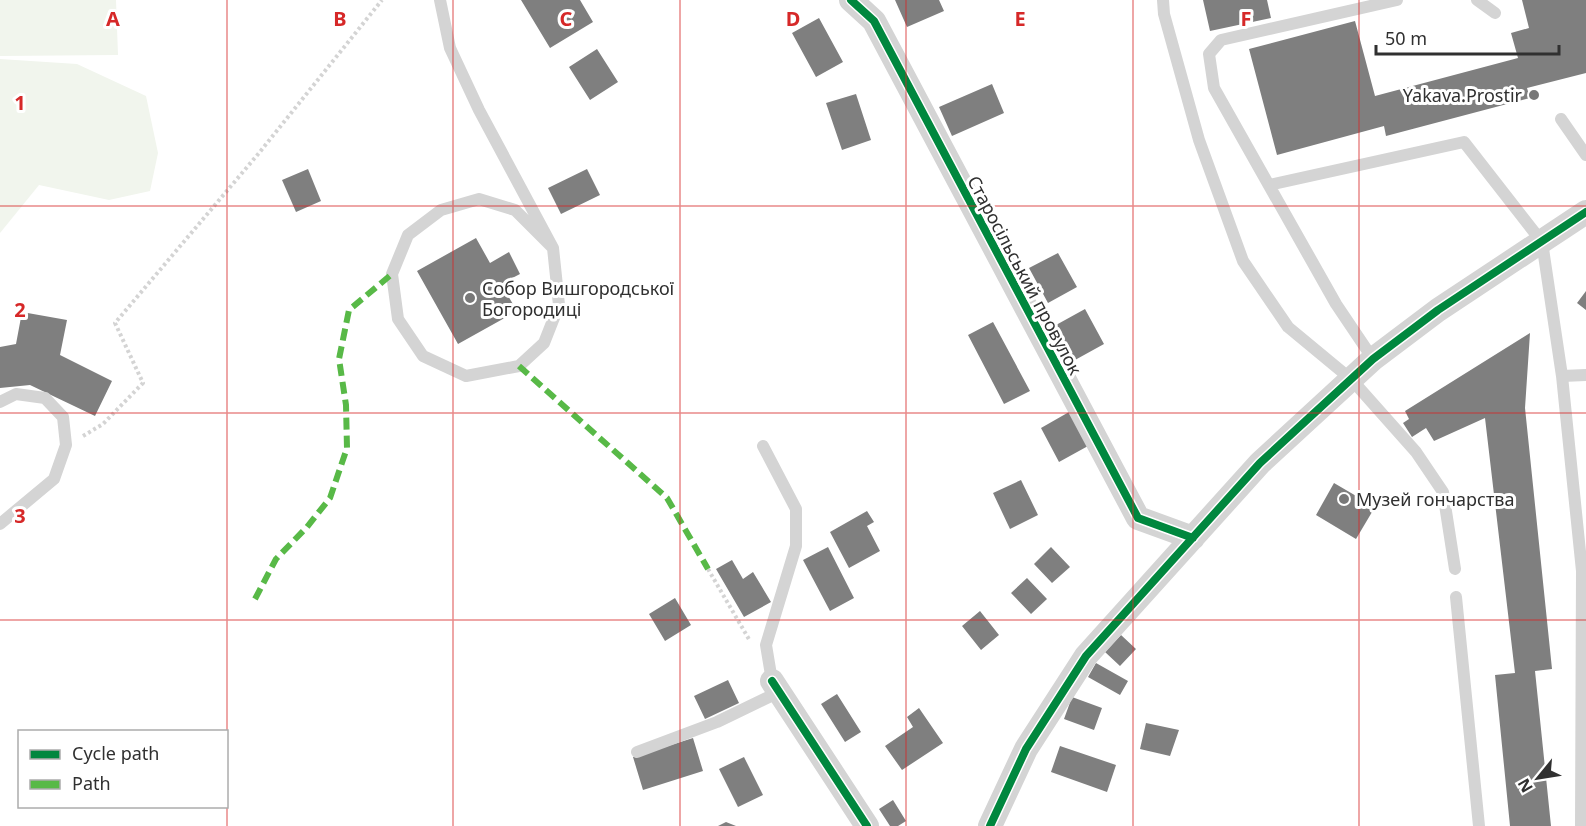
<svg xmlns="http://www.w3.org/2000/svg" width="1586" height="826" font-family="'Noto Sans',sans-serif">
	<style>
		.green { fill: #f1f5ed }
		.building { fill: #7f7f7f }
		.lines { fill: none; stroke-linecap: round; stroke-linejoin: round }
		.path { stroke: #d4d4d4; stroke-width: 4; stroke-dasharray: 3 3; stroke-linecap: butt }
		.service { stroke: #d4d4d4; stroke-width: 12 }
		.minor { stroke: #d4d4d4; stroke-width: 24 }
		.quiet { stroke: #58b947; stroke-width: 6; stroke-dasharray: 12 6; stroke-linecap: butt }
		.cycleway-casing { stroke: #fff; stroke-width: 11 }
		.cycleway { stroke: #00873e; stroke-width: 8 }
		.grid { fill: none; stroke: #d62828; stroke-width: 1.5; stroke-opacity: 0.55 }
		.poi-dot { fill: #787878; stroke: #fff; stroke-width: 2 }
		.labels { text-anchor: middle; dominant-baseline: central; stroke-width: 6; stroke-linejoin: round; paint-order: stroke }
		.poi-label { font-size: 18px; fill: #303030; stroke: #fff; text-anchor: start }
		.street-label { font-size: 18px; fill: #303030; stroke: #fff }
		.grid-label { font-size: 20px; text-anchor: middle; font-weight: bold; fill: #d62828; stroke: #fff; stroke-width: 6; stroke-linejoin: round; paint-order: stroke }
	</style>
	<rect width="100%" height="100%" fill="#fff"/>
	<!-- green -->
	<path class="green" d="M 0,0 L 116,0 L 118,55 L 0,56 Z
		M 0,59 L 77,64 L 146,96 L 158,153 L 150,191 L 109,200 L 39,185 L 0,233 Z"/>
	<!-- building -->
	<path class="building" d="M 521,0 L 580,0 L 593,22 L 550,48 Z
		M 895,0 L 939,0 L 944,11 L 907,27 Z
		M 1203,0 L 1267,0 L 1271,18 L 1210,31 Z
		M 1522,0 L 1586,0 L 1586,73 L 1527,88 L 1530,98 L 1386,136 L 1384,126 L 1277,155 L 1249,49 L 1355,21 L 1375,96 L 1518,58 L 1511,33 L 1529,28 Z
		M 819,18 L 843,62 L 816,77 L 792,33 Z
		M 597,49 L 618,82 L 590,100 L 569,67 Z
		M 992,84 L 1004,113 L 952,136 L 939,107 Z
		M 856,94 L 871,140 L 842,150 L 826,103 Z
		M 308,169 L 321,201 L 296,212 L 282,180 Z
		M 587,169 L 600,195 L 561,214 L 548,188 Z
		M 476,238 L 490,263 L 509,252 L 520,274 L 501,284 L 517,311 L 458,344 L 417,271 Z
		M 1058,253 L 1077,287 L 1048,303 L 1029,268 Z
		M 1586,291 L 1586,310 L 1577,303 Z
		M 1085,309 L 1104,344 L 1075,360 L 1056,325 Z
		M 22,312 L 67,320 L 60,355 L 112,381 L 95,416 L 30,385 L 0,388 L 0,347 L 16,344 Z
		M 993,322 L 1030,391 L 1004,404 L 968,335 Z
		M 1530,333 L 1525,408 L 1552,669 L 1535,671 L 1551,826 L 1510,826 L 1495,675 L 1515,673 L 1485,418 L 1434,441 L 1426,428 L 1412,437 L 1403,423 L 1409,419 L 1405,411 Z
		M 1069,412 L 1088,446 L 1059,462 L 1041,428 Z
		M 1021,480 L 1038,515 L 1010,529 L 993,493 Z
		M 1334,483 L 1375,507 L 1356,539 L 1316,515 Z
		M 867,511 L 874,522 L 867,526 L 880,551 L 849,568 L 830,532 Z
		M 828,547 L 854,598 L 830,611 L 803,560 Z
		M 1051,547 L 1070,567 L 1052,583 L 1034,564 Z
		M 732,560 L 743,579 L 753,572 L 771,602 L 744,617 L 716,569 Z
		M 1027,578 L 1047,599 L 1031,614 L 1011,593 Z
		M 675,598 L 691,625 L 665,641 L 649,614 Z
		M 980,611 L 999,635 L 981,650 L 962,626 Z
		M 1121,635 L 1136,649 L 1120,666 L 1105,652 Z
		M 1096,663 L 1128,681 L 1120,695 L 1088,677 Z
		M 728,680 L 739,703 L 705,719 L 694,696 Z
		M 837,694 L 861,732 L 845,742 L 821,704 Z
		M 1072,697 L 1102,708 L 1094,730 L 1064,719 Z
		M 919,708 L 943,743 L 902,770 L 885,746 L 913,727 L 907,717 Z
		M 1146,723 L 1179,730 L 1170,756 L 1140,749 Z
		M 693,738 L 703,771 L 643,790 L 633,757 Z
		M 1060,746 L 1116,765 L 1107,792 L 1051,772 Z
		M 744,757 L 763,795 L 738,807 L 719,769 Z
		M 893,800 L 906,821 L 898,826 L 890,826 L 879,809 Z
		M 726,822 L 736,826 L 718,826 Z"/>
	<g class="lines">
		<!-- path -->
		<path class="path" d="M 83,436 L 103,424 L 143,383 L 115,323 L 259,153 L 382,0
			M 708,569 L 750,641"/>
		<!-- service -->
		<path class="service" d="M 440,0 L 450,48 L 479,110 L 553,248 L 559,305 L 544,343 L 519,366 L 466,376 L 423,356 L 398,319 L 392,274 L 408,235 L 441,210 L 479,199 L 515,210 L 553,248
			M 1163,0 L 1164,14 L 1199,140 L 1243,261 L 1288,327 L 1352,380 L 1416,452 L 1443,492 L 1455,569
			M 1477,0 L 1495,13
			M 1561,119 L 1586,155
			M 1269,185 L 1464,142 L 1542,242 L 1562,376 L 1582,571 L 1581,826
			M 1373,359 L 1336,304 L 1214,88 L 1209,54 L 1221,40 L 1397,0
			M 1562,376 L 1586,375
			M 0,402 L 16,394 L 45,398 L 63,417 L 66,445 L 54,479 L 0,524
			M 763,446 L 796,509 L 796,546 L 766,645 L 772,681
			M 1456,597 L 1479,826
			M 637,752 L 717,722 L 779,692"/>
		<!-- minor -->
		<path class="minor" d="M 851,0 L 874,21 L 1138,518 L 1193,538
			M 772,681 L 867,826
			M 990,826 L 1026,749 L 1086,656 L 1260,463 L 1373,359 L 1438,310 L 1586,212"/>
		<!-- quiet -->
		<path class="quiet" d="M 519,366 L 667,498 L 708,569
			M 255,599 L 276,559 L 307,527 L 330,498 L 347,448 L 346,405 L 339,359 L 349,310 L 392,274"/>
		<!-- cycleway casing -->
		<g class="cycleway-casing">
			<path id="cycleway" d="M 851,0 L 874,21 L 1138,518 L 1193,538
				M 772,681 L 867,826
				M 990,826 L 1026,749 L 1086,656 L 1260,463 L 1373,359 L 1438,310 L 1586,212"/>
		</g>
		<!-- cycleway -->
		<use href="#cycleway" class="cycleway"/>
	</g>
	<!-- grid -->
	<path class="grid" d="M 227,0 L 227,826M 453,0 L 453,826M 680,0 L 680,826M 906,0 L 906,826M 1133,0 L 1133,826M 1359,0 L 1359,826M 0,206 L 1586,206M 0,413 L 1586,413M 0,620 L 1586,620"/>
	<!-- markers -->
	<g class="poi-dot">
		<circle cx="1534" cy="95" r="6"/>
		<circle cx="470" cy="298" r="6"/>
		<circle cx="1344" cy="499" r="6"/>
	</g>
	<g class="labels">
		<!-- poi labels -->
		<g class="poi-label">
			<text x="1522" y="95" text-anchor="end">Yakava.Prostir</text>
			<text x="482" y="288">Собор Вишгородської<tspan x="482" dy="21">Богородиці</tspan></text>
			<text x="1356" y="499">Музей гончарства</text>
		</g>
		<!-- street labels -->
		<g class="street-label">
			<text transform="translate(1025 275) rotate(62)">Старосільський провулок</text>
		</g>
	</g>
	<g class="grid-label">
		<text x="113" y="26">A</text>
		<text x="340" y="26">B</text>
		<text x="566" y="26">C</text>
		<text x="793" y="26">D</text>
		<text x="1020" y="26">E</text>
		<text x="1246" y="26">F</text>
		<text x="20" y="110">1</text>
		<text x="20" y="317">2</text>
		<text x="20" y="523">3</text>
	</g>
	<!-- legend -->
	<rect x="18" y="730" width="210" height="78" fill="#ffffff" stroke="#acacac" stroke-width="1.5"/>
	<rect x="30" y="750" width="30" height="9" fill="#00873e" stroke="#acacac" stroke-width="1.5"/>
	<text x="72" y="760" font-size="18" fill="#303030">Cycle path</text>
	<rect x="30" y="780" width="30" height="9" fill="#58b947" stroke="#acacac" stroke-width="1.5"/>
	<text x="72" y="790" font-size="18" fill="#303030">Path</text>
	<!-- north arrow -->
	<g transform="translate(1538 778) rotate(240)" stroke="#ffffff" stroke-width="4.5" paint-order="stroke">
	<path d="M0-4.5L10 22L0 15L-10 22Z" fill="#303030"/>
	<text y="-9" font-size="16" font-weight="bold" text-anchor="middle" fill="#303030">N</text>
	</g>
	<!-- scale -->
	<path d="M1376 45v9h183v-9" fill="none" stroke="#303030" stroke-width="3"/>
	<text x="1385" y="45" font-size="18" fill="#303030" stroke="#ffffff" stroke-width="4.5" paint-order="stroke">50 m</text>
</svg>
